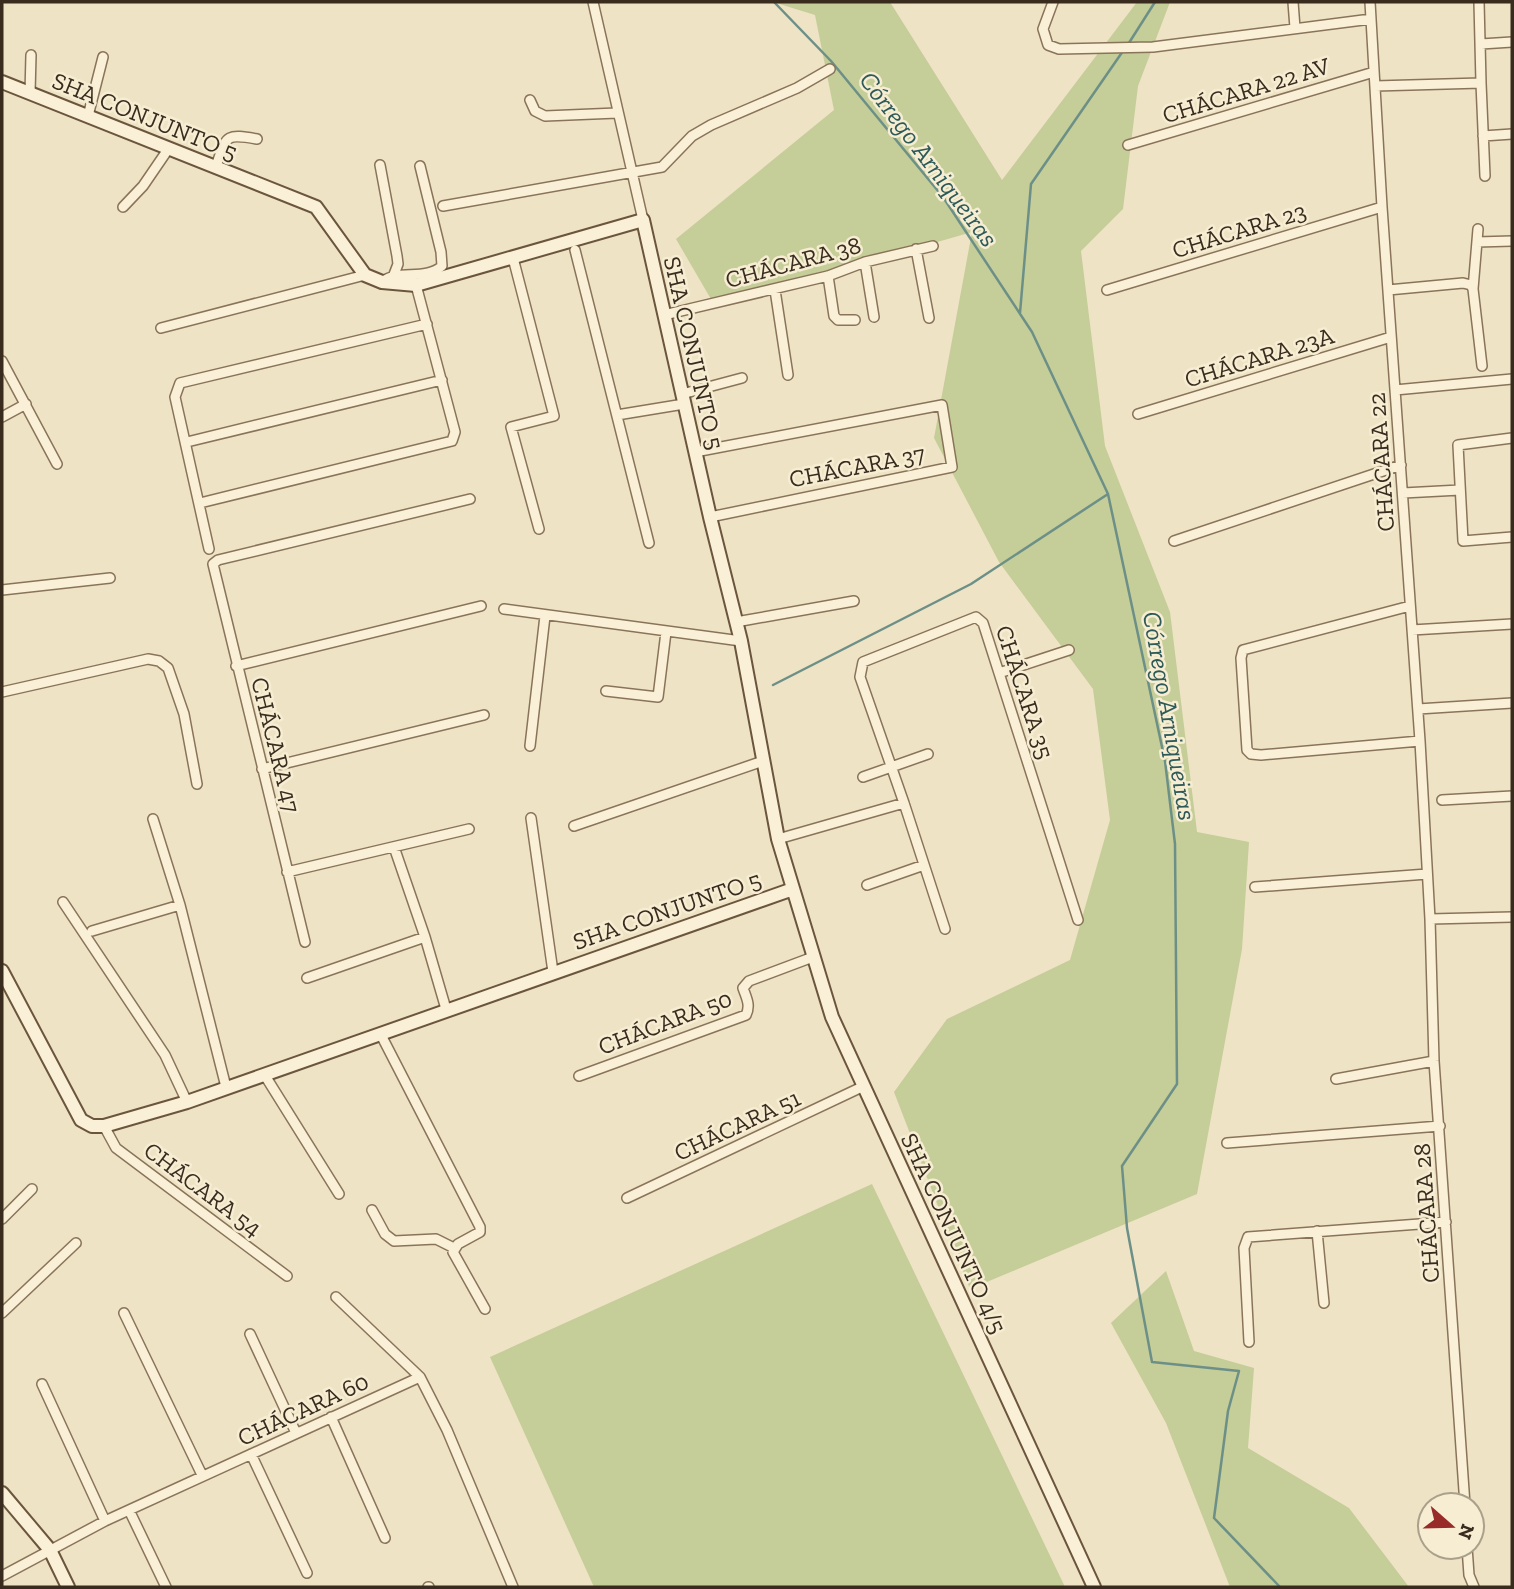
<svg xmlns="http://www.w3.org/2000/svg" width="1514" height="1589" font-family="'Zilla Slab',serif">
	<style>
		.green { fill: #c5cd98 }
		.lines { fill: none; stroke-linecap: round; stroke-linejoin: round }
		.stream { stroke: #6c9088; stroke-width: 2.5 }
		.street-casing { stroke: #89745a; stroke-width: 12 }
		.secondary-casing { stroke: #6b553d; stroke-width: 16 }
		.street { stroke: #f9f0d7; stroke-width: 9 }
		.secondary { stroke: #f9f0d7; stroke-width: 12 }
		.labels { text-anchor: middle; dominant-baseline: central; stroke-width: 5; stroke-linejoin: round; paint-order: stroke }
		.street-label { font-size: 24px; fill: #392c1e; stroke: #f6edd3 }
		.water-label { font-size: 26px; font-style: italic; fill: #2d5957; stroke: #f6edd3 }
	</style>
	<rect width="100%" height="100%" fill="#eee3c4"/>
	<!-- green -->
	<path class="green" d="M 773,2 L 890,2 L 1002,180 L 1137,2 L 1170,2 L 1138,86 L 1123,209 L 1081,251 L 1105,446 L 1170,612 L 1197,832 L 1249,842 L 1242,949 L 1197,1194 L 970,1289 L 894,1092 L 947,1019 L 1070,960 L 1110,820 L 1093,689 L 999,562 L 934,438 L 972,232 L 715,306 L 676,239 L 834,110 L 815,15 Z
		M 872,1184 L 1065,1587 L 594,1587 L 490,1357 Z
		M 1166,1271 L 1194,1351 L 1254,1368 L 1248,1448 L 1349,1508 L 1409,1587 L 1230,1587 L 1166,1423 L 1111,1323 Z"/>
	<g class="lines">
		<!-- stream -->
		<path class="stream" d="M 774,2 L 831,61 L 943,197 L 1032,332 L 1108,494 L 1165,761 L 1175,844 L 1177,1084 L 1122,1166 L 1127,1228 L 1152,1362 L 1239,1371 L 1228,1411 L 1214,1518 L 1280,1587
			M 1127,46 L 1155,2
			M 1020,313 L 1031,184 L 1123,51
			M 773,685 L 971,584 L 1108,494"/>
		<!-- street casing -->
		<g class="street-casing">
			<path id="street" d="M 593,2 L 643,220
				M 1053,2 L 1043,29 L 1048,45 L 1059,49 L 1153,47 L 1371,19
				M 1293,2 L 1295,28
				M 1370,2 L 1382,207 L 1420,741 L 1430,919 L 1434,1061 L 1465,1505
				M 1481,44 L 1512,42
				M 1481,83 L 1485,176
				M 1375,86 L 1481,83 L 1479,2
				M 30,93 L 31,55
				M 530,100 L 535,111 L 545,116 L 617,113
				M 88,116 L 103,57
				M 1483,136 L 1512,134
				M 1128,145 L 1374,72
				M 380,165 L 397,256 L 398,264 L 393,277
				M 216,166 C 227,136 224,133 257,139
				M 443,206 L 662,167 L 692,136 L 711,125 L 797,88 L 830,69
				M 123,207 L 143,186 L 169,148
				M 1477,242 L 1512,241
				M 916,249 L 929,318
				M 575,250 L 649,543
				M 513,258 L 554,416 L 511,427 L 539,529
				M 865,262 L 874,317
				M 828,276 L 834,316 L 838,320 L 855,320
				M 382,282 C 398,269 425,281 442,266 L 441,252 L 420,166
				M 1473,289 L 1478,229
				M 775,290 L 788,375
				M 1107,290 L 1382,207
				M 1388,290 L 1463,283 L 1471,285 L 1473,289 L 1482,366
				M 664,315 L 828,276 L 865,262 L 933,246
				M 161,328 L 365,275
				M 2,361 L 57,464
				M 1395,390 L 1512,379
				M 682,394 L 742,378
				M 1138,414 L 1391,337
				M 617,415 L 684,404
				M 2,417 L 26,404
				M 1512,438 L 1458,445 L 1463,541 L 1512,537
				M 187,442 L 442,380
				M 695,452 L 942,405 L 952,467 L 710,517
				M 1403,493 L 1460,490
				M 200,503 L 452,441 L 455,432 L 416,285
				M 1174,541 L 1401,465
				M 209,549 L 175,397 L 180,383 L 427,324
				M 2,590 L 110,578
				M 1410,606 L 1243,650 L 1241,658 L 1247,750 L 1251,754 L 1261,755 L 1420,741
				M 504,609 L 741,641
				M 736,622 L 854,601
				M 1412,630 L 1512,624
				M 236,666 L 481,606
				M 999,673 L 1069,650
				M 606,691 L 658,697 L 666,632
				M 2,692 L 148,659 L 159,661 L 168,668 L 184,714 L 197,784
				M 1418,709 L 1512,703
				M 530,746 L 545,616
				M 262,769 L 484,715
				M 863,777 L 928,754
				M 1442,800 L 1512,796
				M 904,803 L 945,929
				M 531,818 L 553,972
				M 153,819 L 180,905 L 226,1087
				M 574,826 L 763,761
				M 778,839 L 904,803 L 860,677 L 863,662 L 976,617 L 983,623 L 1078,920
				M 394,847 L 425,937 L 446,1009
				M 287,872 L 469,829
				M 867,885 L 924,865
				M 1255,887 L 1427,874
				M 63,902 L 165,1055 L 187,1102
				M 1430,919 L 1512,917
				M 92,931 L 180,905
				M 305,942 L 213,564 L 218,560 L 470,499
				M 307,978 L 425,937
				M 380,1033 L 480,1227 L 480,1232 L 458,1244 L 453,1252 L 485,1309
				M 264,1074 L 339,1194
				M 579,1076 L 746,1015 C 751,1005 746,997 743,988 L 749,981 L 813,957
				M 1336,1079 L 1434,1061
				M 104,1126 L 116,1148 L 287,1276
				M 1227,1143 L 1440,1126
				M 627,1198 L 864,1086
				M 372,1210 L 385,1234 L 394,1241 L 436,1239 L 454,1248
				M 2,1219 L 32,1189
				M 1317,1231 L 1324,1303
				M 336,1297 L 420,1377 L 447,1430 L 513,1587
				M 2,1313 L 76,1243
				M 124,1313 L 202,1475
				M 250,1334 L 296,1433
				M 1249,1342 L 1244,1248 L 1248,1237 L 1446,1222
				M 42,1384 L 105,1521
				M 331,1417 L 385,1538
				M 251,1454 L 307,1573
				M 129,1510 L 166,1587
				M 1467,1547 L 1469,1575 L 1474,1587
				M 2,1576 L 105,1521 L 420,1377
				M 428,1587 L 429,1587"/>
		</g>
		<!-- secondary casing -->
		<g class="secondary-casing">
			<path id="secondary" d="M 2,82 L 316,207 L 365,275 L 382,282 L 416,285 L 643,220 L 710,517 L 741,641 L 778,839 L 832,1017 L 1094,1587
				M 2,971 L 81,1120 L 92,1126 L 104,1126 L 187,1102 L 793,889
				M 2,1493 L 50,1550 L 68,1587"/>
		</g>
		<!-- street -->
		<use href="#street" class="street"/>
		<!-- secondary -->
		<use href="#secondary" class="secondary"/>
	</g>
	<g class="labels">
		<!-- street labels -->
		<g class="street-label">
			<text transform="translate(1246 90) rotate(-17)">CHÁCARA 22 AV</text>
			<text transform="translate(145 116) rotate(22)">SHA CONJUNTO 5</text>
			<text transform="translate(1239 230) rotate(-17)">CHÁCARA 23</text>
			<text transform="translate(793 262) rotate(-15)">CHÁCARA 38</text>
			<text transform="translate(694 353) rotate(77)">SHA CONJUNTO 5</text>
			<text transform="translate(1259 357) rotate(-17)">CHÁCARA 23A</text>
			<text transform="translate(1381 462) rotate(-94)">CHÁCARA 22</text>
			<text transform="translate(857 466) rotate(-11)">CHÁCARA 37</text>
			<text transform="translate(1025 692) rotate(72)">CHÁCARA 35</text>
			<text transform="translate(276 745) rotate(76)">CHÁCARA 47</text>
			<text transform="translate(667 910) rotate(-19)">SHA CONJUNTO 5</text>
			<text transform="translate(665 1022) rotate(-21)">CHÁCARA 50</text>
			<text transform="translate(737 1125) rotate(-25)">CHÁCARA 51</text>
			<text transform="translate(203 1189) rotate(37)">CHÁCARA 54</text>
			<text transform="translate(1426 1213) rotate(-94)">CHÁCARA 28</text>
			<text transform="translate(954 1233) rotate(65)">SHA CONJUNTO 4/5</text>
			<text transform="translate(303 1409) rotate(-25)">CHÁCARA 60</text>
		</g>
		<!-- water labels -->
		<g class="water-label">
			<text transform="translate(929 159) rotate(53)">Córrego Arniqueiras</text>
			<text transform="translate(1170 716) rotate(80)">Córrego Arniqueiras</text>
		</g>
	</g>
	<!-- border -->
	<rect width="1514" height="1589" fill="none" stroke="#392c1e" stroke-width="7"/>
	<!-- north arrow -->
	<g transform="translate(1451 1526) rotate(110)"><circle r="33" fill="#f6edd3" stroke="#aaa08b" stroke-width="2"/>
	<path d="M0-5L12 26L0 18L-12 26Z" fill="#982b2a"/>
	<text y="-10" font-size="19" font-weight="bold" text-anchor="middle" fill="#392c1e">N</text>
	</g>
</svg>
